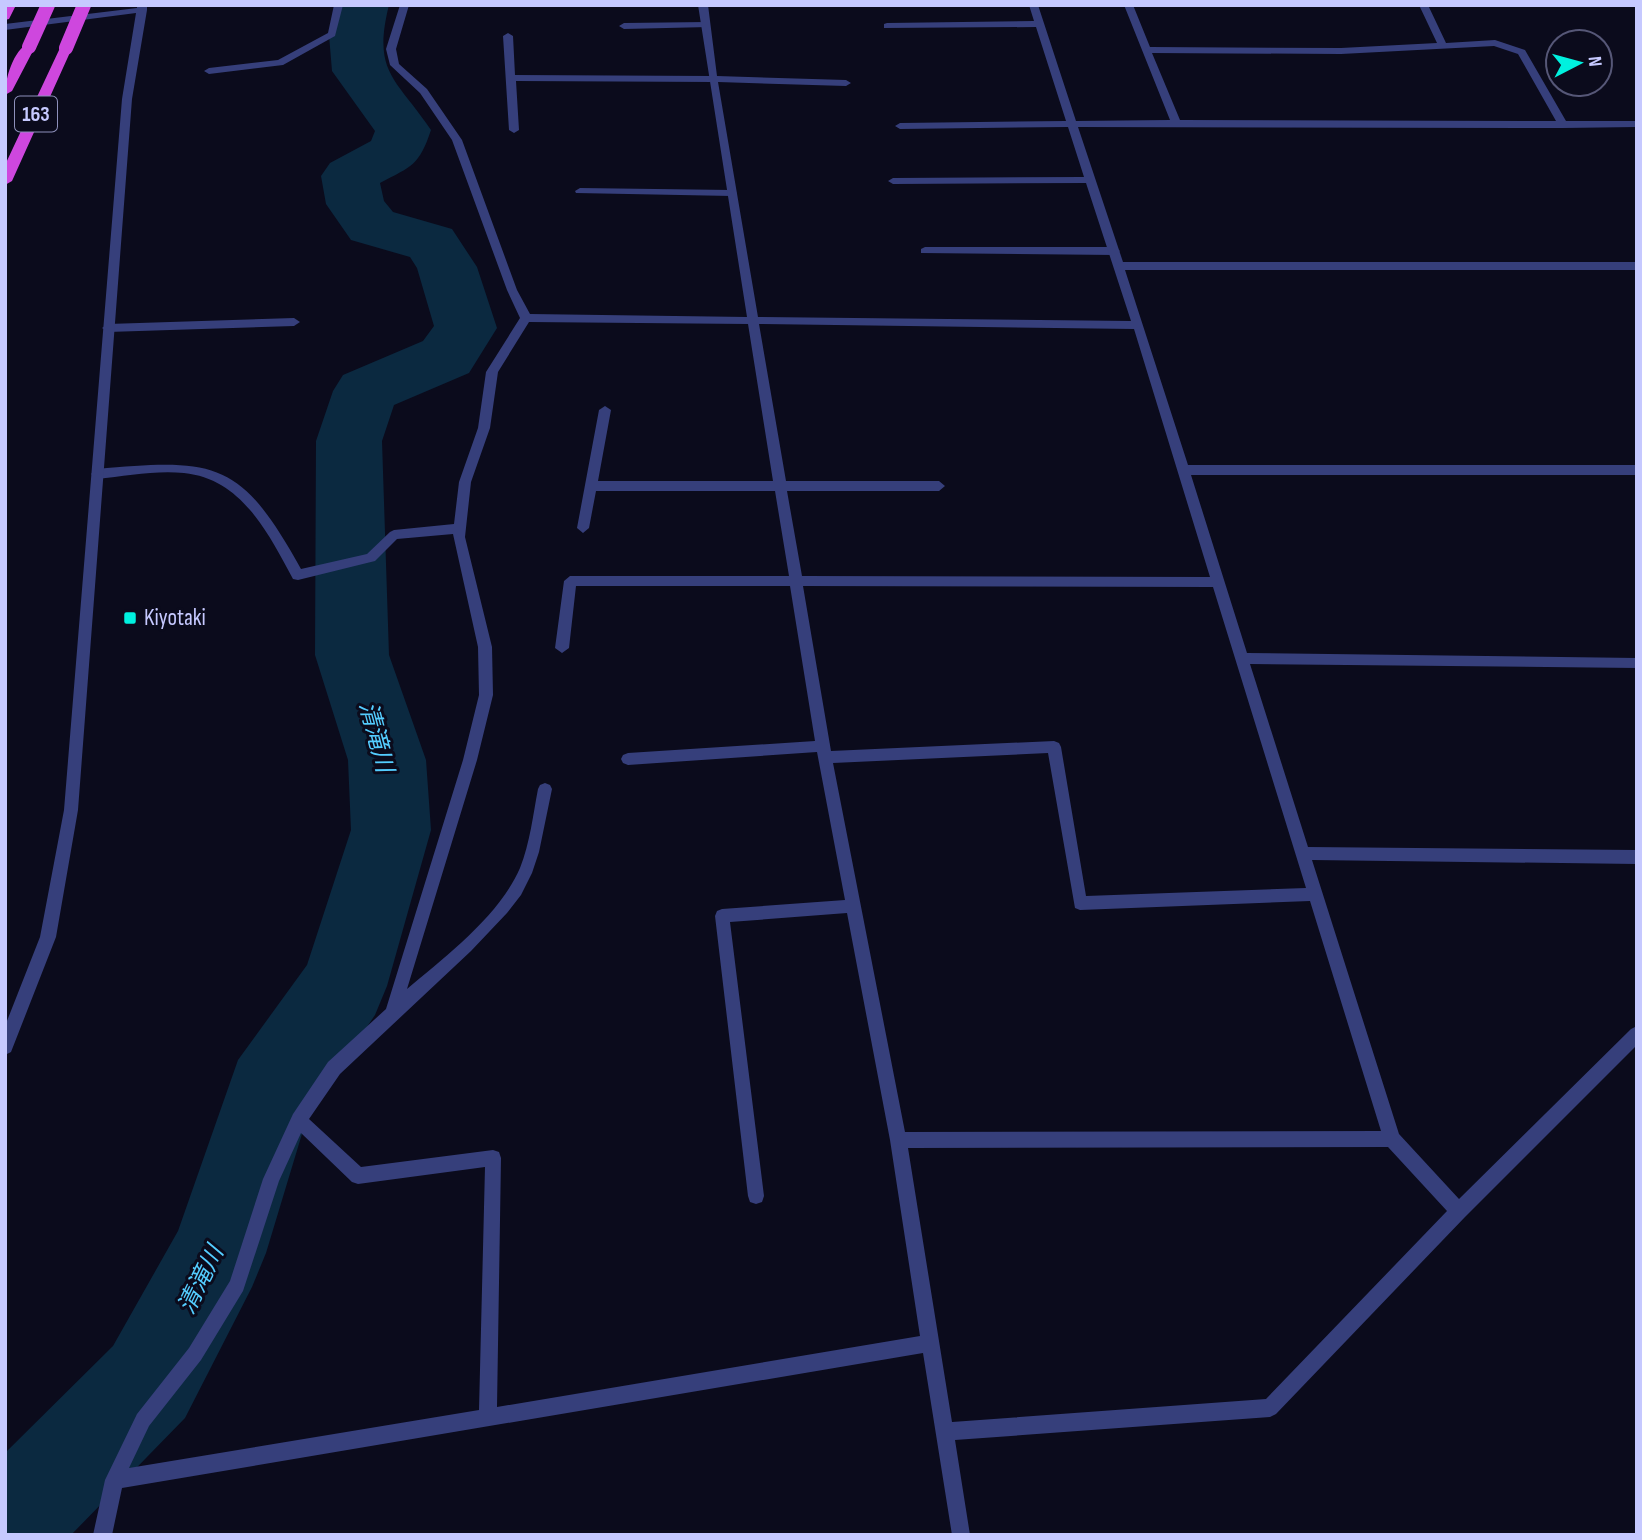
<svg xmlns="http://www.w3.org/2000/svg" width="1642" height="1540" font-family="'Sofia Sans Condensed','Noto Sans JP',sans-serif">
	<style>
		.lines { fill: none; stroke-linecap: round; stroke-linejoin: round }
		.river { fill: #0b2940; fill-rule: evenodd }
		.service { fill: #363f7b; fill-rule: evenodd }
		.minor { fill: #363f7b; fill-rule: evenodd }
		.tertiary { fill: #363f7b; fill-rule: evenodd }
		.trunk { fill: #ce47de; fill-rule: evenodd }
		.trunk-bridge { stroke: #ce47de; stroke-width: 14 }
		.poi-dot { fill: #00f1df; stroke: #0b0b1c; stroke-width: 2.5 }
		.labels { text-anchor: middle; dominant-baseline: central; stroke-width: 6; stroke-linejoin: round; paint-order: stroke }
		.shield { fill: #0b0b1c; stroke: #8e90bb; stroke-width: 2 }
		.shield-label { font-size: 21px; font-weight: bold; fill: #c6c9ff }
		.poi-label { font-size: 23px; fill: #c6c9ff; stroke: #0b0b1c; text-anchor: start }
		.water-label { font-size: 24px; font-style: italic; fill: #54cdff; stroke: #0b0b1c }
	</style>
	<rect width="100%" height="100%" fill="#0b0b1c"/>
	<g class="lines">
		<!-- river -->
		<path class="river" d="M 337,5 L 389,5 C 372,73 396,78 431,130 C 419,166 412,166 380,183 L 384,201 L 393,212 L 452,229 L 477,267 L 497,328 L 469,373 L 394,405 L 382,441 L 389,655 L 426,760 L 431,830 L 387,986 L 375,1015 L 308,1114 L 266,1253 L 252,1287 L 185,1418 L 71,1535 L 5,1535 L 5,1453 L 113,1346 L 178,1231 L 238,1060 L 307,965 L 351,830 L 348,760 L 315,655 L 316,441 L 333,391 L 343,375 L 423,341 L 434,326 L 417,268 L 410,257 L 351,240 L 326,204 L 321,176 L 330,163 L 371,141 L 375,131 L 332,71 L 329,35 Z"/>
		<!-- service -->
		<path class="service" d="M 334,5 L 343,5 L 335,36 L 283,65 L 209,74 L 204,71 L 209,68 L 278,60 L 328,33 Z
			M 706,22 L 709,23 L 709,27 L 624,29 L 619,26 L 624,23 Z
			M 508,33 L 513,36 L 515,75 L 713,76 L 718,79 L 713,82 L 516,81 L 519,130 L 514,133 L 509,130 L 503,36 Z
			M 580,188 L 732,190 L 737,193 L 732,196 L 576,193 L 575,191 Z
			M 925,247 L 1115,247 L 1120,251 L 1115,255 L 921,253 L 921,249 Z
			M 294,318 L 300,322 L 294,326 L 108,332 L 102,328 L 108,324 Z"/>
		<!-- minor -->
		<path class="minor" d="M 400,5 L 409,5 L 396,49 L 399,64 L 427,89 L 462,140 L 517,290 L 530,314 L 747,317 L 698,5 L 708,5 L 717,76 L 846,80 L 851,83 L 846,86 L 718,82 L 758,317 L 1131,321 L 1086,183 L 893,184 L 888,181 L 893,178 L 1084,177 L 1068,127 L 900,129 L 895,126 L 900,123 L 1066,121 L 1036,27 L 884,28 L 884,24 L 887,23 L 1034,21 L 1029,5 L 1038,5 L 1076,121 L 1170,120 L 1124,5 L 1133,5 L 1150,47 L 1341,48 L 1437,43 L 1419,5 L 1428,5 L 1446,43 L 1495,40 L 1525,50 L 1566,121 L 1637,121 L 1637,127 L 1563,128 L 1078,127 L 1123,262 L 1637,262 L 1637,270 L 1125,270 L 1188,465 L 1637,465 L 1637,475 L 1191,475 L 1247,653 L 1637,658 L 1637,668 L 1250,664 L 1308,847 L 1637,850 L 1637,864 L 1312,860 L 1399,1134 L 1459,1199 L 1631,1029 L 1637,1026 L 1637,1045 L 1465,1217 L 1276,1414 L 1270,1417 L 955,1440 L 970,1535 L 952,1535 L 923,1353 L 122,1488 L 112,1535 L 93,1535 L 105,1480 L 137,1414 L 189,1348 L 230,1281 L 263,1179 L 293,1114 L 328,1062 L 386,1009 L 463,760 L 479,695 L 478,647 L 453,534 L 397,539 L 375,561 L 298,580 L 293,579 C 268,533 242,479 184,473 C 156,470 126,476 97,479 L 91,474 L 97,469 C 217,458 241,461 301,569 L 367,554 L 390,532 L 394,530 L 454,524 L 459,482 L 478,428 L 486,372 L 520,318 L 507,290 L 452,140 L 420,93 L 390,65 L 386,49 ZM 1494,46 L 1518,54 L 1556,121 L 1180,120 L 1152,53 L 1341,54 ZM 529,322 L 748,324 L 773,481 L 598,481 L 611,410 L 605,406 L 599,410 L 577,528 L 583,533 L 589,528 L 596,491 L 775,491 L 789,576 L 570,576 L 564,581 L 555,648 L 562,653 L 569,648 L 576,586 L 790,586 L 815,741 L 628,753 L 623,755 L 621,759 L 623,763 L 628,765 L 817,752 L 845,900 L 722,909 L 717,911 L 715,916 L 748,1196 L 750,1202 L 756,1204 L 762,1202 L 764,1196 L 730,922 L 847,913 L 890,1140 L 920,1336 L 497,1407 L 501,1158 L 499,1152 L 493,1150 L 361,1167 L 309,1119 L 340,1074 L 471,951 L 507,913 L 521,895 L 532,873 L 539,852 L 552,789 L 550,785 L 545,783 L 540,785 L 538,789 C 533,815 530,843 520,868 C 500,915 445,957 407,989 L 477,760 L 493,695 L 492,647 L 465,537 L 471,482 L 490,428 L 498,372 ZM 759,324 L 1134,329 L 1210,577 L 802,576 L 787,491 L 939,491 L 945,486 L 939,481 L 786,481 ZM 803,586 L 1213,587 L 1306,888 L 1086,896 L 1061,747 L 1059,743 L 1054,741 L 831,751 ZM 1048,753 L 1075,908 L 1080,910 L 1310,901 L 1381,1131 L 905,1132 L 833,763 ZM 301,1133 L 352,1182 L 358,1184 L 485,1167 L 479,1410 L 129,1468 L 149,1426 L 201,1360 L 243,1291 L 279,1181 ZM 1388,1147 L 1447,1211 L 1266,1399 L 952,1422 L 908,1148 Z"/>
		<!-- tertiary -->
		<path class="tertiary" d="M 137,5 L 147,5 L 147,10 L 132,99 L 78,810 L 56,937 L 11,1052 L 5,1055 L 5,1026 L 40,937 L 64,810 L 122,99 L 136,13 L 5,30 L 5,24 L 137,8 Z"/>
		<!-- trunk -->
		<path class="trunk" d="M 5,5 L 16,5 L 9,19 L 5,20 Z
			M 29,43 L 35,47 L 12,91 L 5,95 C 5,79 13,50 29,43 Z
			M 66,44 L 72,48 L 12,181 L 5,185 L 5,165 L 60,48 Z"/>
		<!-- trunk-bridge -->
		<path class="trunk-bridge" d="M 29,47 L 48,5
			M 66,48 L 84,5"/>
	</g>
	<!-- markers -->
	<rect class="poi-dot" x="123" y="611" width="14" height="14" rx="3.5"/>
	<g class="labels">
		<!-- shield labels -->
		<rect class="shield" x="15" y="96.5" width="42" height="35" rx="5"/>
		<g class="shield-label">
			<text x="36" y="114">163</text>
		</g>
		<!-- poi labels -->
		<g class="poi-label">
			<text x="144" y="618">Kiyotaki</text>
		</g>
		<!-- water labels -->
		<g class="water-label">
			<text transform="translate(376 737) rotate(75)">清滝川</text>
			<text transform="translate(201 1280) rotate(-64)">清滝川</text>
		</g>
	</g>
	<!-- border -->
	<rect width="1642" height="1540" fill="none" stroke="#c6c9ff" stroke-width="14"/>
	<!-- north arrow -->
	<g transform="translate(1579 63) rotate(84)"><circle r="33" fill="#0b0b1c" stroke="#565777" stroke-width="2"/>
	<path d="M0-5L12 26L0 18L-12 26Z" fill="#00f1df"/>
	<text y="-10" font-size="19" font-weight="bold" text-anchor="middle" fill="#c6c9ff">N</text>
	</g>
</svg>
